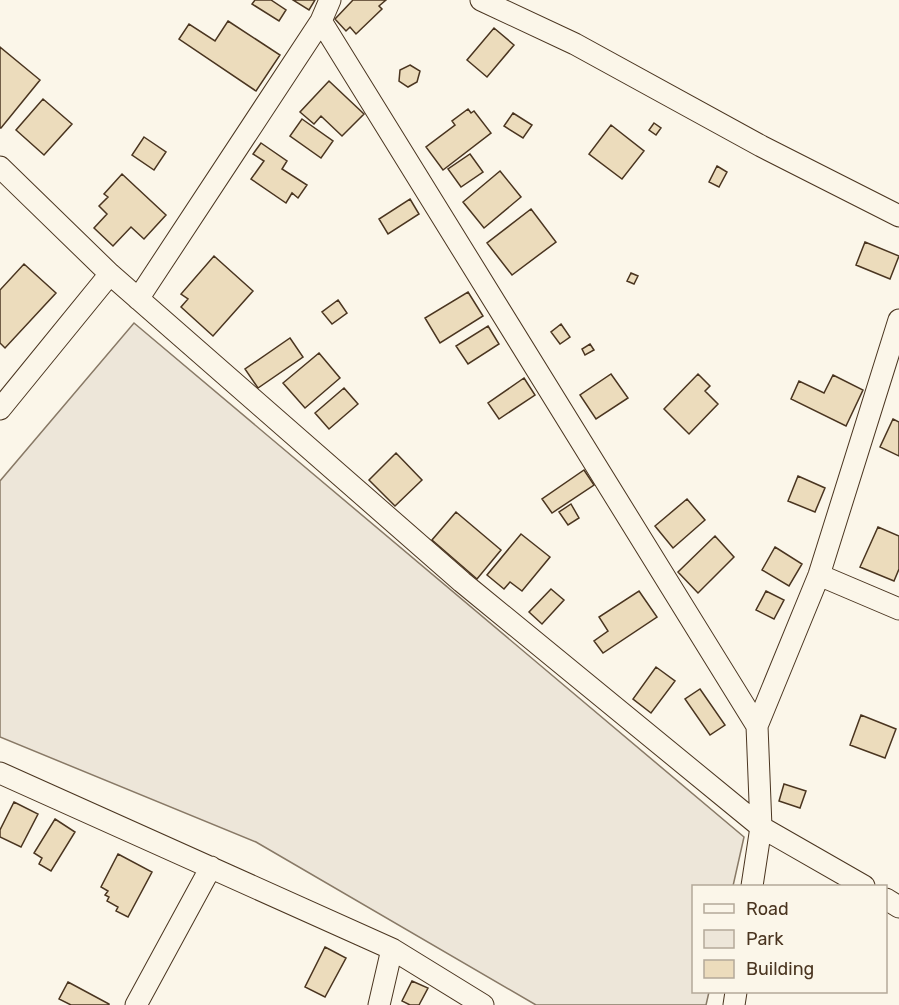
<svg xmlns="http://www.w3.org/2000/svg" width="899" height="1005" font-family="Rubik,sans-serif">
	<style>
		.green { fill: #ede6d9; stroke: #887966; stroke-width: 1.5 }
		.building { fill: #ecdcbc; stroke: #4a3520; stroke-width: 1.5 }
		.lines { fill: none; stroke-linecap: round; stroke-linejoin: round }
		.minor-casing { stroke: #4a3520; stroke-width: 23 }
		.minor { stroke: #fbf6e9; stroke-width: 21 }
	</style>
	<rect width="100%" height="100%" fill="#fbf6e9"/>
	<!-- green -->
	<path class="green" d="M 134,323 L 744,837 L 733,886 L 694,886 L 694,992 L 709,992 L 706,1005 L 536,1005 L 256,842 L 0,737 L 0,481 Z"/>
	<!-- building -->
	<path class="building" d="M 255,0 L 271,0 L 286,10 L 279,21 L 252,4 Z
		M 293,0 L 315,0 L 309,10 Z
		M 353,0 L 386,0 L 379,6 L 382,9 L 356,34 L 350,27 L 346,31 L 335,19 Z
		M 228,21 L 280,55 L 256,91 L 179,39 L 189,24 L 215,41 Z
		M 494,28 L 514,45 L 487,77 L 467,60 Z
		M 0,47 L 40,80 L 1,128 L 0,128 Z
		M 410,65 L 420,71 L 417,82 L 408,87 L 399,81 L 400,70 Z
		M 329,81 L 364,114 L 342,136 L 321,116 L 314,124 L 300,112 Z
		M 43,99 L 72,124 L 44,155 L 16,130 Z
		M 468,109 L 471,113 L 474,111 L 491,133 L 443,170 L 426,147 L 455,125 L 452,121 Z
		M 513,113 L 532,125 L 523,138 L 504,126 Z
		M 302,119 L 333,141 L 321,158 L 290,136 Z
		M 654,123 L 661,128 L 656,135 L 649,130 Z
		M 611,125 L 644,151 L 622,179 L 589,154 Z
		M 144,137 L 166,152 L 154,170 L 132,155 Z
		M 261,143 L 287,161 L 282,169 L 307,185 L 298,198 L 292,193 L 286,203 L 251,179 L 264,161 L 253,154 Z
		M 470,154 L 483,172 L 461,187 L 448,169 Z
		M 717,166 L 727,172 L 719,187 L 709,182 Z
		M 500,171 L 521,197 L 484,228 L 463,202 Z
		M 122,174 L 166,215 L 144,239 L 131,227 L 113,246 L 94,228 L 107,214 L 99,206 L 108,197 L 104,194 Z
		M 410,199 L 419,214 L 388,234 L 379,219 Z
		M 531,209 L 556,242 L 512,275 L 487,243 Z
		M 865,242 L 899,256 L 890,279 L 856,265 Z
		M 214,256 L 253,291 L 213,336 L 181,307 L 188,299 L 181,294 Z
		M 24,264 L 56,293 L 5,348 L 0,343 L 0,290 Z
		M 631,273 L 638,276 L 634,284 L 627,281 Z
		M 468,292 L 483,316 L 440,343 L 425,318 Z
		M 338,300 L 347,313 L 332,324 L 322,312 Z
		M 561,324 L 570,337 L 560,344 L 551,332 Z
		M 488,326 L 499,344 L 468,364 L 456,346 Z
		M 290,338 L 303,357 L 258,388 L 245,369 Z
		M 590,344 L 594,350 L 585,355 L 582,349 Z
		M 319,353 L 340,378 L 305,408 L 283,383 Z
		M 611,374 L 628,398 L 596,419 L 580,395 Z
		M 698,374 L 710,386 L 705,391 L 718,404 L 689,434 L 664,409 Z
		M 833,375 L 863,390 L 846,426 L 791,399 L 799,381 L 824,393 Z
		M 524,378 L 535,395 L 499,419 L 488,403 Z
		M 344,388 L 358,404 L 329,429 L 315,413 Z
		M 893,419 L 899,422 L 899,456 L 880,447 Z
		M 396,453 L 422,480 L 395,506 L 369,480 Z
		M 584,470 L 594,485 L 552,513 L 542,499 Z
		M 798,476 L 825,488 L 815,512 L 788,501 Z
		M 687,499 L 705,520 L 673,548 L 655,526 Z
		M 571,504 L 579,518 L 568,525 L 559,512 Z
		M 456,512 L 501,550 L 477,579 L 432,540 Z
		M 878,527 L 899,536 L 899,569 L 894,581 L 860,567 Z
		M 521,534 L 550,557 L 522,591 L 510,582 L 504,589 L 487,575 Z
		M 715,536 L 734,557 L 698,593 L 678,572 Z
		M 775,547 L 802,564 L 789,586 L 762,570 Z
		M 551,589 L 564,600 L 542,624 L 529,612 Z
		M 639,591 L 657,617 L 603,653 L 594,641 L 608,631 L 599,617 Z
		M 766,591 L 784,600 L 774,619 L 756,610 Z
		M 656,667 L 675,681 L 651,713 L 633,699 Z
		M 700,689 L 725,725 L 710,735 L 685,699 Z
		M 861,715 L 896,729 L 885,758 L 850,745 Z
		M 784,784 L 806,791 L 800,808 L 779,801 Z
		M 14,802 L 38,814 L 21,847 L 0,837 L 0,830 Z
		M 55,819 L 75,832 L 51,871 L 39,864 L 42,858 L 34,853 Z
		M 118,854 L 152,872 L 128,917 L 116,911 L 118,907 L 107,901 L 109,897 L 105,895 L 108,891 L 101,887 Z
		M 325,947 L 346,958 L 325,997 L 305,987 Z
		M 412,981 L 428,988 L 419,1005 L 410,1005 L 402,1001 Z
		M 68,982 L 109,1004 L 109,1005 L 71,1005 L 59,999 Z"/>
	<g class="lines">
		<!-- minor casing -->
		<g class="minor-casing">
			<path id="minor" d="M 481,0 L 575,44 L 761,146 L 899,216
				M 321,21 L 757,726
				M 0,167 L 110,274 L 462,582 L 761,827 L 864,886
				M 138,299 L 321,21 L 330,0
				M 0,409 L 110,274
				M 819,575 L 899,609
				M 0,773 L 392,949 L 483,1005
				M 752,886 L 761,827 L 757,726 L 819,575 L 899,320
				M 886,899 L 899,907
				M 136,1005 L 211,867
				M 379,1005 L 392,949
				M 734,1005 L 736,992"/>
		</g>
		<!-- minor -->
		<use href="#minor" class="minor"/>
	</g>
	<!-- legend -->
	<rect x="692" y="885" width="195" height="108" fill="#fbf6e9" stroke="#b4a999" stroke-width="1.5"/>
	<rect x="704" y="904" width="30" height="9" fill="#fbf6e9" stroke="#b4a999" stroke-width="1.5"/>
	<text x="746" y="915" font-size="18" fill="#4a3520">Road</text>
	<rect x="704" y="930" width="30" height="18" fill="#ede6d9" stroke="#b4a999" stroke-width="1.5"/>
	<text x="746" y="945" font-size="18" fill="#4a3520">Park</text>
	<rect x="704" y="960" width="30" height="18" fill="#ecdcbc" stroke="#b4a999" stroke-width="1.5"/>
	<text x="746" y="975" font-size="18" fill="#4a3520">Building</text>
</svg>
